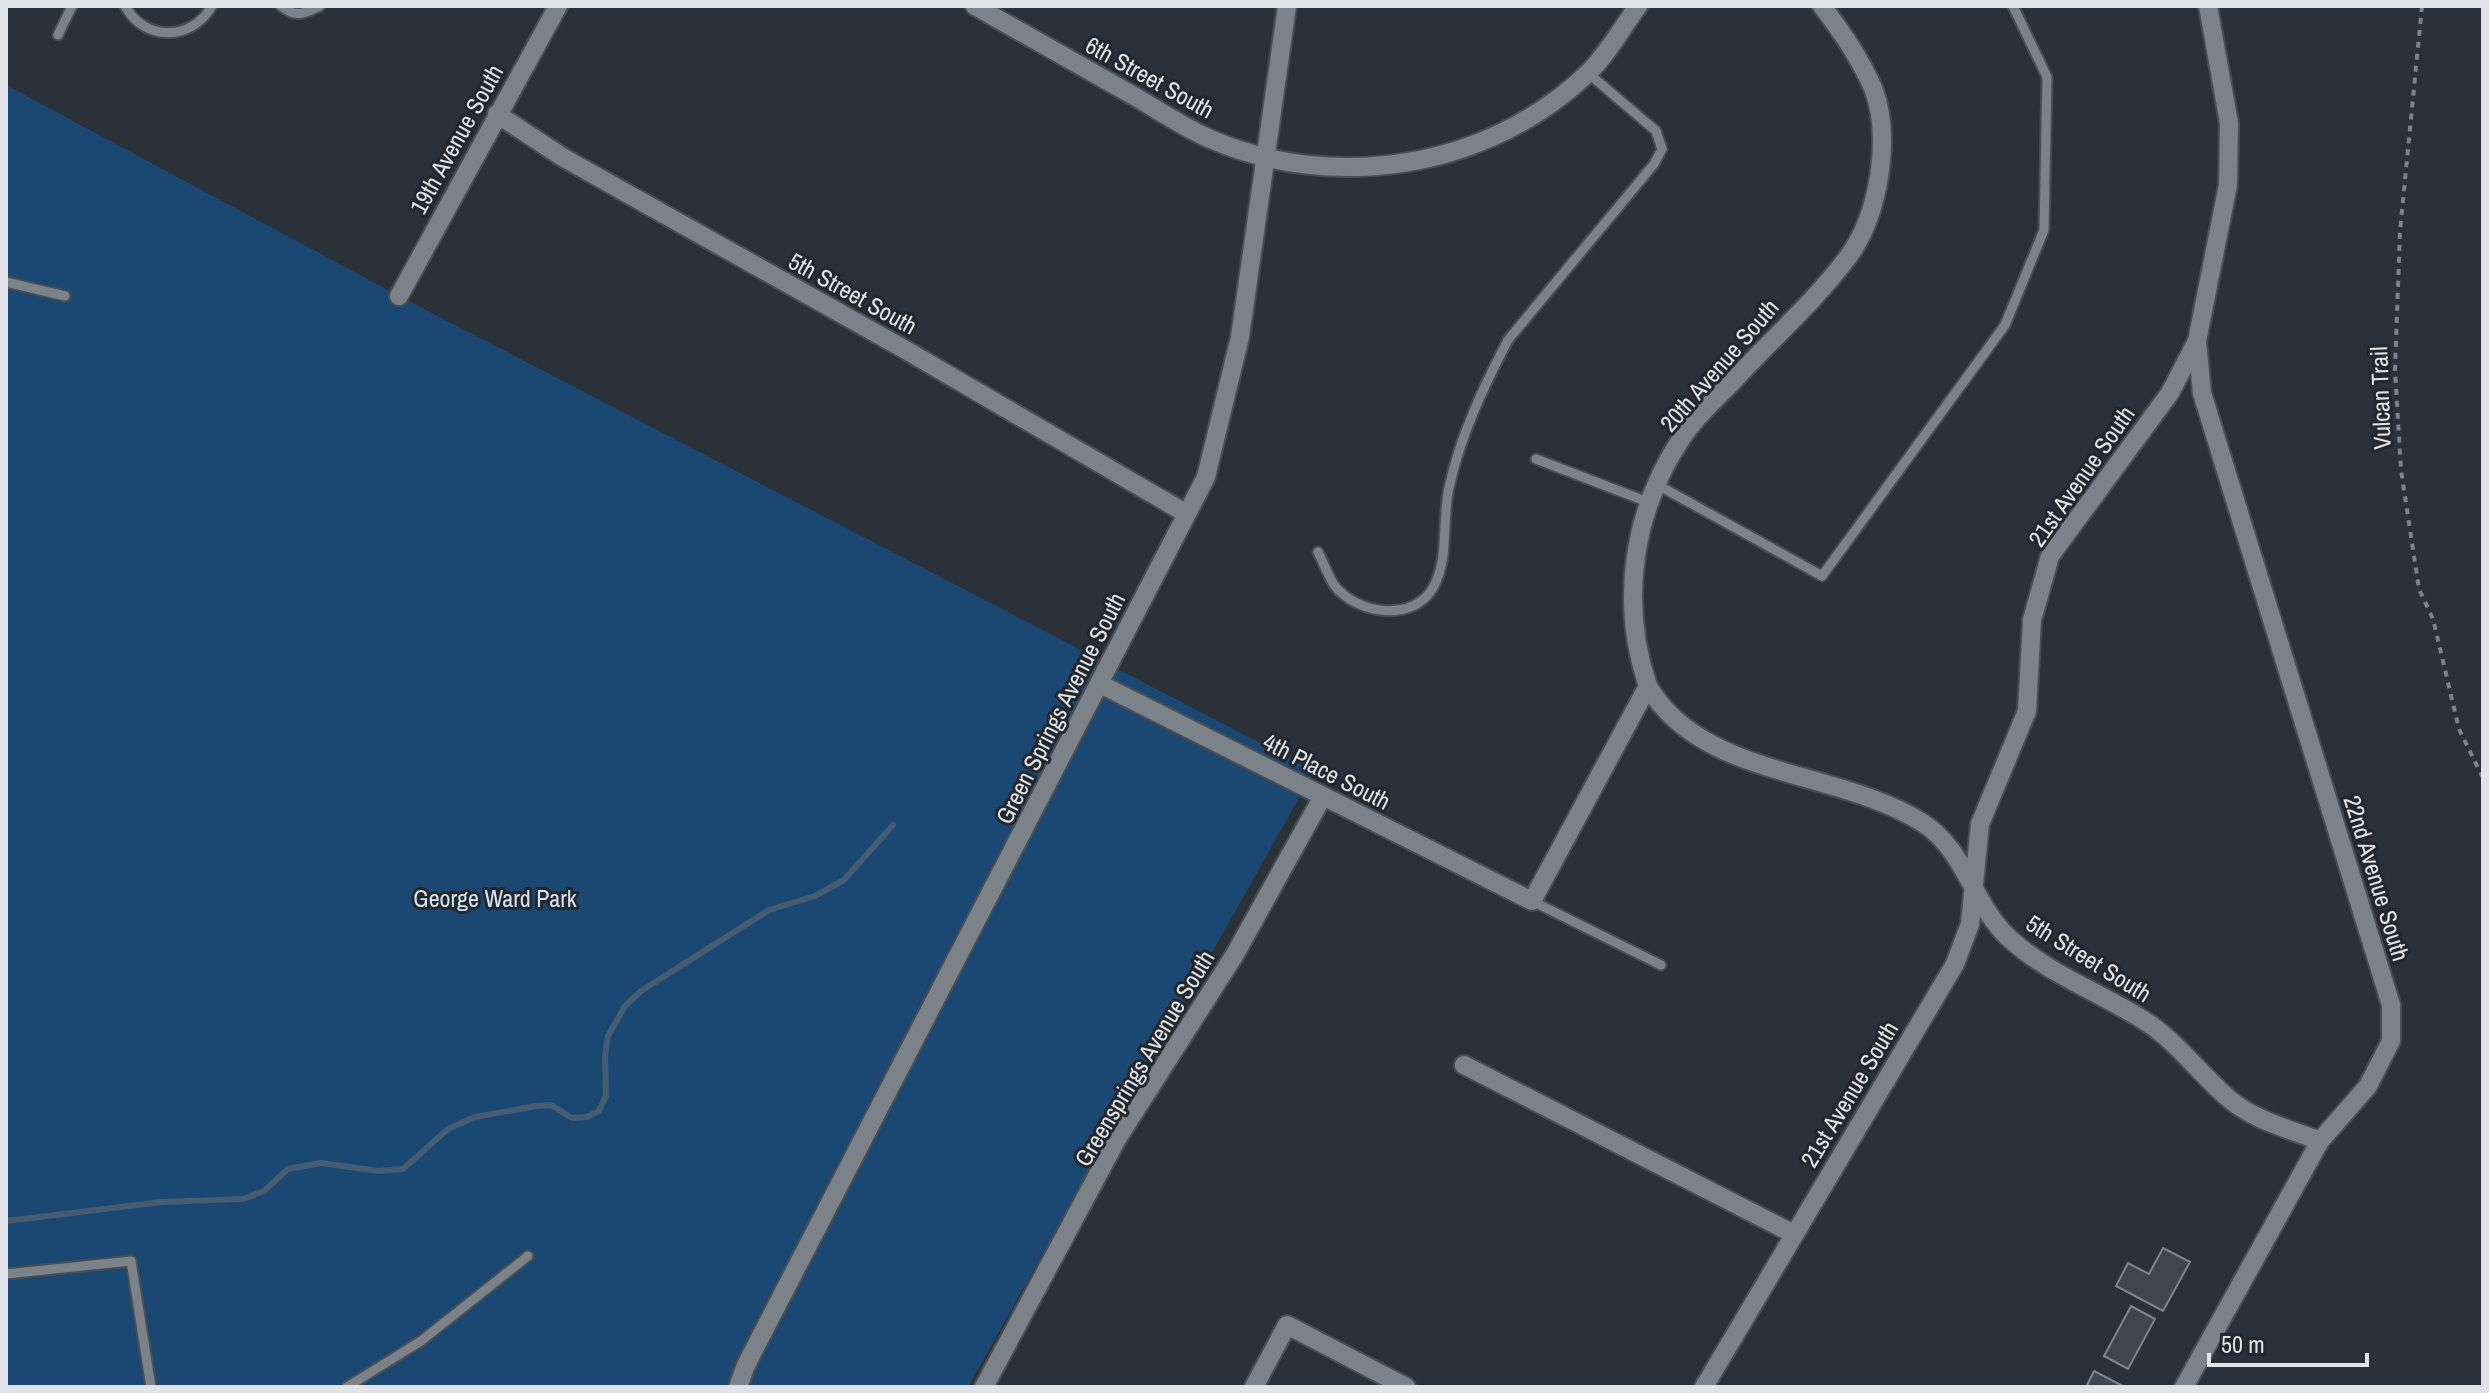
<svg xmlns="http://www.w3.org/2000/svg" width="2489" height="1393" font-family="'Archivo Narrow',sans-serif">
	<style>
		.green { fill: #1b4872 }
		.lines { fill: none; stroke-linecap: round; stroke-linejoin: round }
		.stream { stroke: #455c72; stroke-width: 6 }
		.building { fill: #3f464d; stroke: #7f868e; stroke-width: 2 }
		.service-casing { stroke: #494e53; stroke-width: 13 }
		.minor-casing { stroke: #494e53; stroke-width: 22 }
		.path { stroke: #7e8389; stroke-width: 4; stroke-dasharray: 6 6; stroke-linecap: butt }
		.service { stroke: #7b8289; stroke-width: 9 }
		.minor { stroke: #7b8289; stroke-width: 18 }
		.labels { text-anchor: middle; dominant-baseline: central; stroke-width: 6; stroke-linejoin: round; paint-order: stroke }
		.street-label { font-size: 24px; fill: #e0e4e8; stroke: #22282e }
		.park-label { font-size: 24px; fill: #d4e3f4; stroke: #22282e }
	</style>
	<rect width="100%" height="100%" fill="#2b3138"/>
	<!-- green -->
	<path class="green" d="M 6,85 L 399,296 L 1314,771 L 968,1387 L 6,1387 Z"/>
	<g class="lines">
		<!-- stream -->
		<path class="stream" d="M 6,1221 L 162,1202 L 243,1199 L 264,1191 L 288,1169 L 321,1163 L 378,1171 L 403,1169 L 448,1129 L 475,1117 L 537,1106 L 551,1105 L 572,1118 L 587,1117 L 599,1111 L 606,1096 L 605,1055 L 608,1036 L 625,1006 L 641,991 L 769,910 L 815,896 L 844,880 L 893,825"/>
	</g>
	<!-- building -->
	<path class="building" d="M 2163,1248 L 2190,1262 L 2163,1311 L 2116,1286 L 2128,1263 L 2149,1274 Z
		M 2131,1306 L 2155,1319 L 2128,1369 L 2104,1356 Z
		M 2094,1371 L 2121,1385 L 2119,1387 L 2086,1387 Z"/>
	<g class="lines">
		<!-- service casing -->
		<g class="service-casing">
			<path id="service" d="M 125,6 C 144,41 191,42 212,6
				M 281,6 C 296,18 303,14 320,6
				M 58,35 L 72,6
				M 6,282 L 65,296
				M 1536,459 L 1648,502
				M 1656,484 L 1822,576 L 2005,325 L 2044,230 L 2047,77 L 2013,6
				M 1318,552 C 1323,562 1328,575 1334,585 C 1357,615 1415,623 1434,586 C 1449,558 1442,518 1449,488 C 1460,436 1484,386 1508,340 L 1654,164 L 1662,149 L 1656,131 L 1588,73
				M 1532,901 L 1661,965
				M 6,1274 L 131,1261 L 151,1387
				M 347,1387 L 421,1341 L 528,1256"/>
		</g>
		<!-- minor casing -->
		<g class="minor-casing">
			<path id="minor" d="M 975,6 C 1028,36 1081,66 1134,96 C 1158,110 1183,127 1208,138 C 1333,193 1487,169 1587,74 C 1607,55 1622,28 1638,6
				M 497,114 L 564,158 L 904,349 L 1187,514
				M 399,296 L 558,6
				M 1100,684 L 1532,901 L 1648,686 C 1619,601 1633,510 1683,436 C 1697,415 1719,396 1736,378 C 1773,338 1816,300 1848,257 C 1879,215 1892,137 1873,88 C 1860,58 1842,32 1822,6
				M 1648,686 C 1701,778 1838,769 1923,823 C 1966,851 1973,905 2009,938 C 2049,975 2104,994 2148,1023 C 2179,1044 2200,1074 2228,1098 C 2253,1120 2289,1129 2320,1141
				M 1464,1065 L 1794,1234
				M 738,1387 L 746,1365 L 1206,477 L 1240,337 L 1287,6
				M 984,1387 L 1117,1139 L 1234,956 L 1323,796
				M 1254,1387 L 1287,1325 L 1406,1387
				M 1704,1387 L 1955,964 L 1970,924 L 1980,824 L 2027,711 L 2032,620 L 2050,556 L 2170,393 L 2197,341 L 2228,185 L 2229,123 L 2208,6
				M 2184,1387 L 2320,1141 L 2368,1086 L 2391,1041 L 2391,1005 L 2202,393 L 2197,342"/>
		</g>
		<!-- path -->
		<path class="path" d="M 2422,6 L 2400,231 L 2395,370 L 2401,470 L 2419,589 L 2433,619 L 2459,729 L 2483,778"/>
		<!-- service -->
		<use href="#service" class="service"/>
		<!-- minor -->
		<use href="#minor" class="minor"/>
	</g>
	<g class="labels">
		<!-- street labels -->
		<g class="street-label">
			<text transform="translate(1150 77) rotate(29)">6th Street South</text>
			<text transform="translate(456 139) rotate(-61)">19th Avenue South</text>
			<text transform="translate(853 293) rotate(29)">5th Street South</text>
			<text transform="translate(1719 365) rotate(-49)">20th Avenue South</text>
			<text transform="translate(2380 398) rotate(-92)">Vulcan Trail</text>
			<text transform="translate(2081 476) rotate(-55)">21st Avenue South</text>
			<text transform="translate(1060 708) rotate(-63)">Green Springs Avenue South</text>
			<text transform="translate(1327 771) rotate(27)">4th Place South</text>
			<text transform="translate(2377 878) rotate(73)">22nd Avenue South</text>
			<text transform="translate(2089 958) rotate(32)">5th Street South</text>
			<text transform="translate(1144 1058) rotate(-59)">Greensprings Avenue South</text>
			<text transform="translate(1849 1094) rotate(-59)">21st Avenue South</text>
		</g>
		<!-- park labels -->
		<g class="park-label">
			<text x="495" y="898">George Ward Park</text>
		</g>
	</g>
	<!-- border -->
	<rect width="2489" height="1393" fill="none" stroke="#e0e4e8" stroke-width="16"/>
	<!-- scale -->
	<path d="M2209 1353v12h158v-12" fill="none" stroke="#e0e4e8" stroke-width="4"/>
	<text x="2221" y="1353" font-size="24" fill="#e0e4e8" stroke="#22282e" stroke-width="6" paint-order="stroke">50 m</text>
</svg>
